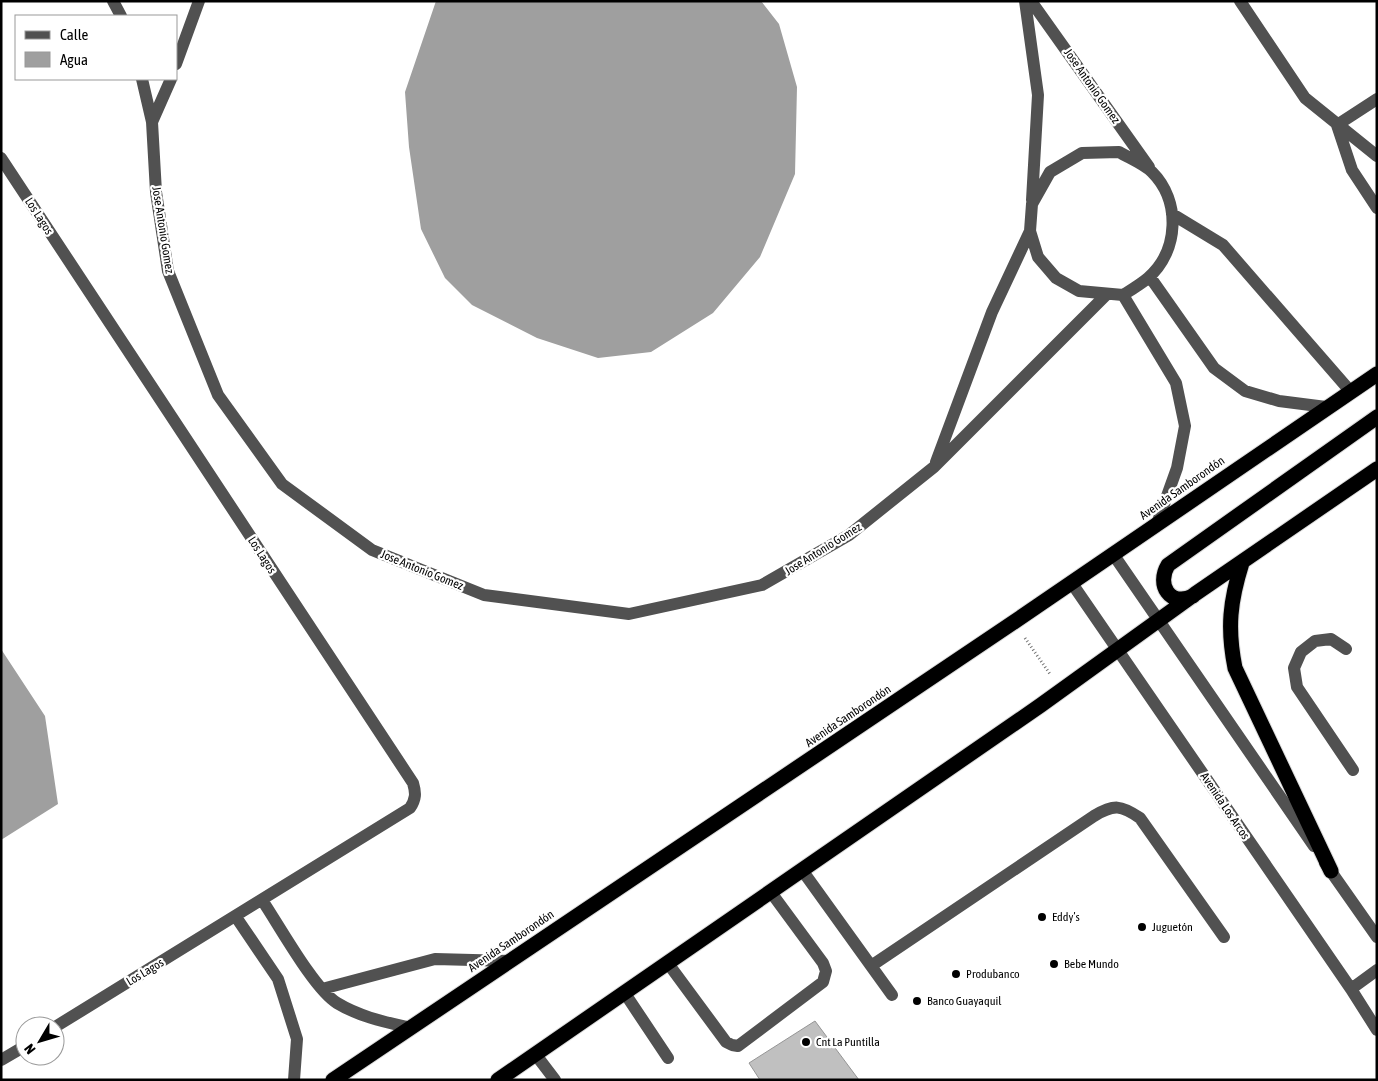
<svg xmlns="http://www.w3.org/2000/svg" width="1378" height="1081" font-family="'Asap Condensed',sans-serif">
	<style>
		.water { fill: #9f9f9f }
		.building { fill: #c0c0c0; stroke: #959595 }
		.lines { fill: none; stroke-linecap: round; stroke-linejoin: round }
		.highway-casing { stroke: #dbdbdb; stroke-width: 17 }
		.path { stroke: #737373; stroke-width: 3; stroke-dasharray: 1 2.5; stroke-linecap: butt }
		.minor { stroke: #515151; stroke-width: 12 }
		.highway { stroke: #000; stroke-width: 15 }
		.poi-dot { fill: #000; stroke: #fff; stroke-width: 2 }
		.labels { text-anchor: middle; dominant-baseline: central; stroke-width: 4.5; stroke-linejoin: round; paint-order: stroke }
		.street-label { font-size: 12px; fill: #000; stroke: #fff }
		.poi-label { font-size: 12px; fill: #000; stroke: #fff; text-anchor: start }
	</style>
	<rect width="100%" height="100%" fill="#fff"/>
	<!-- water -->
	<path class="water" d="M 436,1 L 761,1 L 779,24 L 797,87 L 795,174 L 760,257 L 713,313 L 651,352 L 598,358 L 537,338 L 472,305 L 445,278 L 421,229 L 409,147 L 405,92 Z
		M 1,649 L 45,716 L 58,804 L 1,840 Z"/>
	<!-- building -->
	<path class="building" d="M 815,1021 L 859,1080 L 760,1080 L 749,1063 Z"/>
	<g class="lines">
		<!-- highway casing -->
		<g class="highway-casing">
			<path id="highway" d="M 1242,563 C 1230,601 1227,628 1235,668 L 1331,871
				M 1193,596 C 1170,607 1156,585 1168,565 L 1377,417
				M 333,1080 L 1014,622 L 1377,374
				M 498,1080 L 1041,705 L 1195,594 L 1377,469"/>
		</g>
		<!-- path -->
		<path class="path" d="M 1025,638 L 1050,674"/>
		<!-- minor -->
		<path class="minor" d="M 113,1 L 121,16
			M 1025,1 L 1038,95 L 1032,200
			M 1031,1 L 1149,167
			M 1240,1 L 1305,98 L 1377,156
			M 176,64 L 199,1
			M 142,79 L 152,122 L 156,192 L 168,271 L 218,395 L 282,484 L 372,550 L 484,595 L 629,614 L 762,585 L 849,535 L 934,467 L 1106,295
			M 152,122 L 171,79
			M 1337,125 L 1352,170 L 1377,208
			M 1337,125 L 1377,99
			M 1119,152 C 1129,158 1144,164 1152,172 C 1181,201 1179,251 1148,278 C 1141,284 1131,290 1123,295 L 1079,291 L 1056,278 L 1038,257 L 1030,231 L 1032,204 L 1050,172 L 1082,153 Z
			M 1,158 L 413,783 C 416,793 416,799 410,808 L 55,1027
			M 1172,214 L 1223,245 L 1351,392
			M 1150,277 L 1214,368 L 1245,391 L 1279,401 L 1326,407
			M 1123,295 L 1176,383 L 1185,426 L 1177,468 L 1157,524
			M 936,462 L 992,312 L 1030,231
			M 1113,554 L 1314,846
			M 1071,582 L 1351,989 L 1377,1030
			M 1346,649 L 1331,639 L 1315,641 L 1301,652 L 1294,668 L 1297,687 L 1353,770
			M 1325,863 L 1377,937
			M 802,870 L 892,995
			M 262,900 C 279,925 314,989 337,1003 C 360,1017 385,1022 411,1028
			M 236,917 L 278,979 L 297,1039 L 294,1080
			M 667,962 L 726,1042 L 732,1045 L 738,1046 L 823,982 L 826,971 L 823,963 L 770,891
			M 871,966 L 1094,816 C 1114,804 1121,805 1140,818 L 1224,937
			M 322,989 L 435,959 L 510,961
			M 1351,989 L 1377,970
			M 624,992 L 668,1058
			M 536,1055 L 555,1080
			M 1,1060 L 25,1046"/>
		<!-- highway -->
		<use href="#highway" class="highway"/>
	</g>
	<!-- markers -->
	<g class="poi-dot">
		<circle cx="1042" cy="917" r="5"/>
		<circle cx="1142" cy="927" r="5"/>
		<circle cx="1054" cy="964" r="5"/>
		<circle cx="956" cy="974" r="5"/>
		<circle cx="917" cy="1001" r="5"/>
		<circle cx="806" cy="1042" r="5"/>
	</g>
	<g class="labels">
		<!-- street labels -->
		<g class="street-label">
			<text transform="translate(1092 86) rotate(55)">Jose Antonio Gomez</text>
			<text transform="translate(39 216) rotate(57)">Los Lagos</text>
			<text transform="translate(163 230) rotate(81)">Jose Antonio Gomez</text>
			<text transform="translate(1182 488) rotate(-35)">Avenida Samborondón</text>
			<text transform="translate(823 549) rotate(-32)">Jose Antonio Gomez</text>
			<text transform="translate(262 555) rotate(57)">Los Lagos</text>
			<text transform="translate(422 570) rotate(22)">Jose Antonio Gomez</text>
			<text transform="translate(848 716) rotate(-34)">Avenida Samborondón</text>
			<text transform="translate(1225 806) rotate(56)">Avenida Los Arcos</text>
			<text transform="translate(511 941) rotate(-34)">Avenida Samborondón</text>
			<text transform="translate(145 972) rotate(-31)">Los Lagos</text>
		</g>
		<!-- poi labels -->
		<g class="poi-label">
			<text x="1052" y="917">Eddy’s</text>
			<text x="1152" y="927">Juguetón</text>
			<text x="1064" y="964">Bebe Mundo</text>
			<text x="966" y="974">Produbanco</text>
			<text x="927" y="1001">Banco Guayaquil</text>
			<text x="816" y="1042">Cnt La Puntilla</text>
		</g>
	</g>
	<!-- border -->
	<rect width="1378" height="1081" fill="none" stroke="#000000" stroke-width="5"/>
	<!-- legend -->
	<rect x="15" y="15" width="162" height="65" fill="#ffffff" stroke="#999999"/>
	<rect x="25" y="31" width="25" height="8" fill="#515151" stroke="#999999"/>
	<text x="60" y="40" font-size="15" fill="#000000">Calle</text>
	<rect x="25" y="52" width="25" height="15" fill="#9f9f9f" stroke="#999999"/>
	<text x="60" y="65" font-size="15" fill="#000000">Agua</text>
	<!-- north arrow -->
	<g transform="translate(40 1041) rotate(232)"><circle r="24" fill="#ffffff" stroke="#999999"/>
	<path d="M0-4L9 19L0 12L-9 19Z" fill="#000000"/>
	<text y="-8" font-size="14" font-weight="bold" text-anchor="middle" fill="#000000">N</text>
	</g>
</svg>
